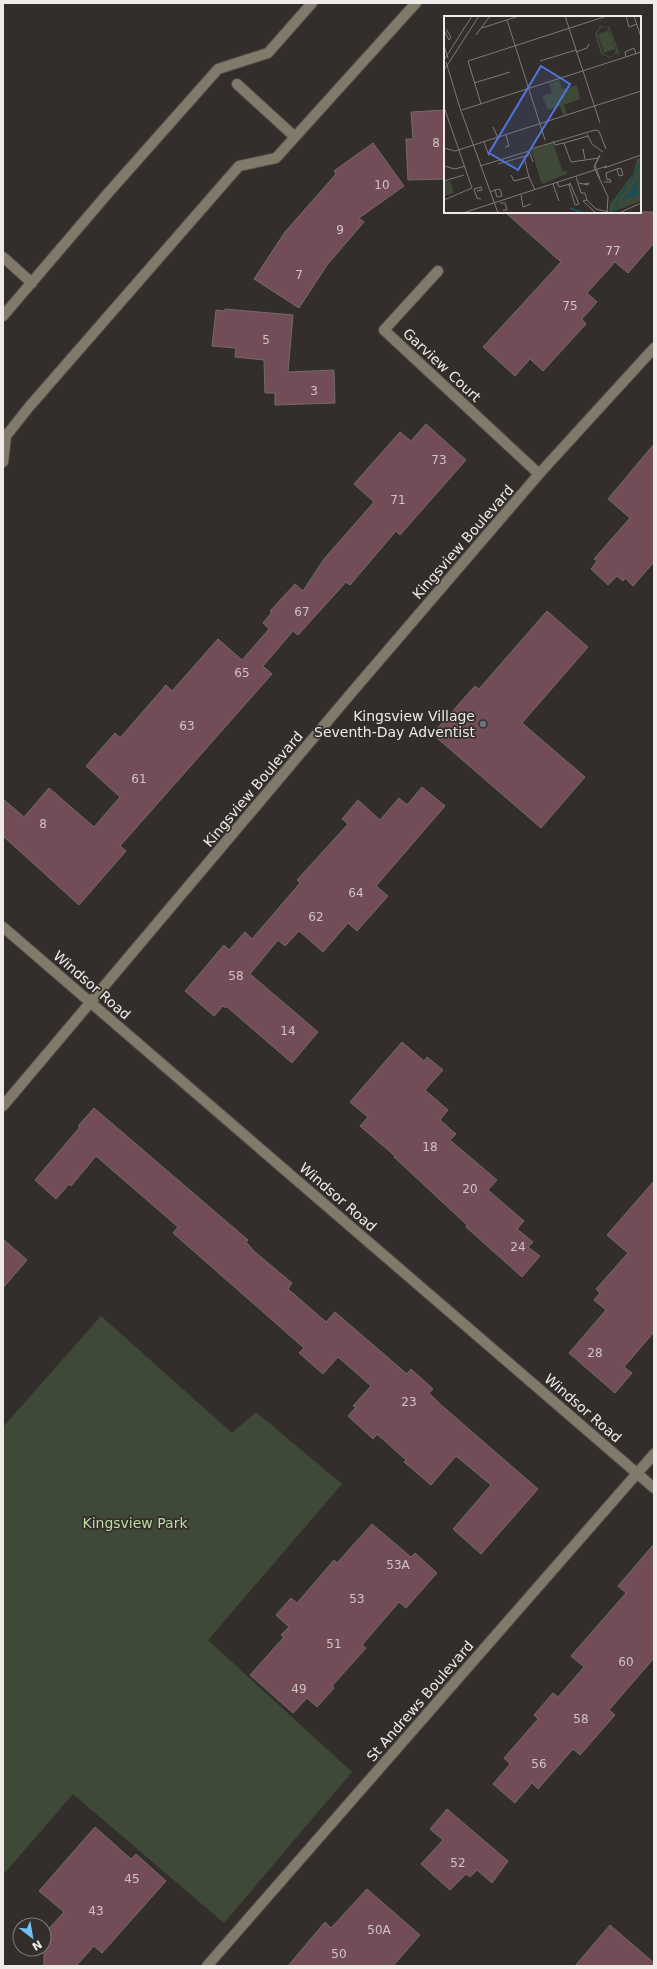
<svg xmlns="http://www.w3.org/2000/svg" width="657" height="1969" font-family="'DejaVu Sans',sans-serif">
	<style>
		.green { fill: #3f4937 }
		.building { fill: #724d58; stroke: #726b6d }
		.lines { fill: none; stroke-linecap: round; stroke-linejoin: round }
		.minor-casing { stroke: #514c49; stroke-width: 12 }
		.minor { stroke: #817a6b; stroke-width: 10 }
		.worship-dot { fill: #6b7280; stroke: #332e2b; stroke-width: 1.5 }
		.labels { text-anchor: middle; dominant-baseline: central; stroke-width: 3.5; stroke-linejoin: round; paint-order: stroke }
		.number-label { font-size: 12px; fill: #cfc4c5 }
		.street-label { font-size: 14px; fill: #eeebe9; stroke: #332e2b }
		.poi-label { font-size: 14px; fill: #eeebe9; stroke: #332e2b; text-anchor: end }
		.park-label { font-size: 14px; fill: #bddda4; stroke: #332e2b }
		.inset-river { fill: none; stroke: #1c4e51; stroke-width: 2 }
		.inset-road { fill: none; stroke: #7e7a77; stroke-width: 1 }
		.view { fill: #5175dc; fill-opacity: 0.15; stroke: #5175dc; stroke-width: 2 }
		.inset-edge { fill: none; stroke: #eeebe9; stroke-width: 2 }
	</style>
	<rect width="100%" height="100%" fill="#332e2b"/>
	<!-- green -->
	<path class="green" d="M 101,1316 L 232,1433 L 256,1412 L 342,1484 L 208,1640 L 352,1772 L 224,1923 L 73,1794 L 3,1875 L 3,1427 Z"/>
	<!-- building -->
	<path class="building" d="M 445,110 L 445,179 L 408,180 L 406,139 L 413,139 L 411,112 Z
		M 373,143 L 404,186 L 359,218 L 364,222 L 327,265 L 299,308 L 254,279 L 285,232 L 336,174 L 334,171 Z
		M 505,212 L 654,212 L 654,243 L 628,273 L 615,262 L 587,293 L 597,302 L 582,319 L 586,324 L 543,371 L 530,359 L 515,376 L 483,347 L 561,262 Z
		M 225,309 L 293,315 L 288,372 L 334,370 L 335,403 L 275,405 L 275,393 L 265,393 L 264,360 L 235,357 L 236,348 L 212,346 L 216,310 L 225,311 Z
		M 426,424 L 466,460 L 400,535 L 396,531 L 350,585 L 346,582 L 298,635 L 293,631 L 263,666 L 272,674 L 120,846 L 126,851 L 79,905 L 3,836 L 3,799 L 24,817 L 49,788 L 94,827 L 120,797 L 86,766 L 115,733 L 120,738 L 166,685 L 172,691 L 218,639 L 242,660 L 269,629 L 263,623 L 272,612 L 270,611 L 295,584 L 303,591 L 324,559 L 374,502 L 354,484 L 400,432 L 411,441 Z
		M 654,444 L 654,562 L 633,586 L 625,578 L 623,581 L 617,576 L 608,585 L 591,569 L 597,561 L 594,559 L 630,518 L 608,499 Z
		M 547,611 L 588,647 L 522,723 L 585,777 L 541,828 L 437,738 L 439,736 L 434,732 L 475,686 L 479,689 Z
		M 422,787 L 445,806 L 376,886 L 388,896 L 357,931 L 348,923 L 323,952 L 299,931 L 285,946 L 278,940 L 250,974 L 318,1032 L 292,1063 L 226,1006 L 225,1008 L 223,1006 L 214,1016 L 185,991 L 224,945 L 229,950 L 245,932 L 252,939 L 300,883 L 297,880 L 348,824 L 342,819 L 358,800 L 380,820 L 399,798 L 407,805 Z
		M 402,1042 L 424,1061 L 427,1057 L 443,1070 L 425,1090 L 448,1110 L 440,1120 L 456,1134 L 450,1140 L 497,1180 L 488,1190 L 524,1221 L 517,1229 L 533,1242 L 528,1247 L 540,1256 L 522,1277 L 466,1227 L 467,1225 L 394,1157 L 395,1156 L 360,1126 L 368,1117 L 350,1102 Z
		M 94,1108 L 248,1240 L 246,1242 L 255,1252 L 292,1283 L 288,1289 L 326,1322 L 335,1312 L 407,1374 L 411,1369 L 433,1389 L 429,1393 L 440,1404 L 538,1489 L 481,1554 L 453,1529 L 491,1485 L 456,1456 L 431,1485 L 404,1462 L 406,1460 L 377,1434 L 373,1439 L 348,1416 L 356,1407 L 353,1406 L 371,1386 L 338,1357 L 323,1374 L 299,1353 L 304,1348 L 173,1233 L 178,1227 L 96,1156 L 71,1186 L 69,1184 L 56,1199 L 35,1180 L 80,1127 L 78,1126 Z
		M 654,1181 L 654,1332 L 624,1367 L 632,1373 L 615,1393 L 569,1353 L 606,1310 L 594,1300 L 600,1293 L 596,1289 L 628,1253 L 607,1235 Z
		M 3,1239 L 27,1260 L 3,1288 Z
		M 372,1524 L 411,1557 L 415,1553 L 437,1573 L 406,1608 L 399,1602 L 362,1645 L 366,1648 L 332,1686 L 334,1688 L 317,1707 L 307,1698 L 293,1713 L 250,1675 L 284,1637 L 281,1635 L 289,1627 L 276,1615 L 291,1598 L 297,1603 L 334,1560 L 337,1563 Z
		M 654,1544 L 654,1658 L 609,1710 L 615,1715 L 580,1755 L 573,1749 L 538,1789 L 532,1783 L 515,1803 L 493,1784 L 510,1764 L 504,1758 L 538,1719 L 534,1715 L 553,1693 L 558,1697 L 584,1667 L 571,1656 L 626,1593 L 618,1586 Z
		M 447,1809 L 508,1861 L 492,1883 L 477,1870 L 470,1877 L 466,1874 L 450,1890 L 421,1864 L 443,1840 L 430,1829 Z
		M 95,1827 L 131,1859 L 136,1854 L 166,1881 L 102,1953 L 94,1946 L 76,1966 L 44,1966 L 44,1934 L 64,1912 L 39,1891 Z
		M 367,1889 L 420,1935 L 393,1966 L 288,1966 L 325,1922 L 331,1928 Z
		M 610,1925 L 654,1963 L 654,1966 L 575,1966 Z"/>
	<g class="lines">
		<!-- minor casing -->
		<g class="minor-casing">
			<path id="minor" d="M 237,84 L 295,137
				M 3,257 L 32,283
				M 438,271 L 384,330 L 539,474
				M 3,316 L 109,192 L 218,69 L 268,53 L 312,3
				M 3,434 L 6,436 L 3,462
				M 6,436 L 29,407 L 239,166 L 276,158 L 416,3
				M 3,927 L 654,1488
				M 3,1106 L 353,691 L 539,474 L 654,348
				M 207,1966 L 654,1454"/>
		</g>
		<!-- minor -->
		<use href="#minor" class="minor"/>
	</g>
	<!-- markers -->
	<circle class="worship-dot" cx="483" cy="724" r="4"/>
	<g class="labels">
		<!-- number labels -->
		<g class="number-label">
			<text x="436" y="143">8</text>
			<text x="382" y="185">10</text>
			<text x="340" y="230">9</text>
			<text x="613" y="251">77</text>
			<text x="299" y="275">7</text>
			<text x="570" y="306">75</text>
			<text x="266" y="340">5</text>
			<text x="314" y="391">3</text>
			<text x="439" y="460">73</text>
			<text x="398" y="500">71</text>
			<text x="302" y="612">67</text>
			<text x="242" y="673">65</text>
			<text x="187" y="726">63</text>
			<text x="139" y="779">61</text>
			<text x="43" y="824">8</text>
			<text x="356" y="893">64</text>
			<text x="316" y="917">62</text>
			<text x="236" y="976">58</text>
			<text x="288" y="1031">14</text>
			<text x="430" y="1147">18</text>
			<text x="470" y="1189">20</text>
			<text x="518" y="1247">24</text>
			<text x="595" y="1353">28</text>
			<text x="409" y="1402">23</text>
			<text x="398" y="1565">53A</text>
			<text x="357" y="1599">53</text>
			<text x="334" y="1644">51</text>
			<text x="626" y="1662">60</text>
			<text x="299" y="1689">49</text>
			<text x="581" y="1719">58</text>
			<text x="539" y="1764">56</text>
			<text x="458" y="1863">52</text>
			<text x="132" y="1879">45</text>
			<text x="96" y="1911">43</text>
			<text x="379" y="1930">50A</text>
			<text x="339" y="1954">50</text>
		</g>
		<!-- street labels -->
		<g class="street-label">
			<text transform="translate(442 365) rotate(43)">Garview Court</text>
			<text transform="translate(463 542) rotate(-49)">Kingsview Boulevard</text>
			<text transform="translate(253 789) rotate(-50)">Kingsview Boulevard</text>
			<text transform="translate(92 985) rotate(41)">Windsor Road</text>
			<text transform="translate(338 1197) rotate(41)">Windsor Road</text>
			<text transform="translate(583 1408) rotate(41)">Windsor Road</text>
			<text transform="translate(420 1701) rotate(-49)">St Andrews Boulevard</text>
		</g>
		<!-- poi labels -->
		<g class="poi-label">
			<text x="475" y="716">Kingsview Village<tspan x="475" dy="16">Seventh-Day Adventist</tspan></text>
		</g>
		<!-- park labels -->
		<g class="park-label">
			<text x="135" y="1523">Kingsview Park</text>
		</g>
	</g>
	<!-- overview -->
	<g transform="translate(444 16)">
		<rect width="197" height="197" fill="#332e2b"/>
		<path d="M 164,7 L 176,39 L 173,37 L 166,42 L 157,38 L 151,18 L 156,10 L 165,11 ZM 163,11 L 172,33 L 170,39 L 165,41 L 159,37 L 153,18 L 156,12 ZM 165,14 L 171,33 L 160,37 L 154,18 ZM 115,64 L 118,73 L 133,69 L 136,83 L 120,89 L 123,98 L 119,99 L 116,90 L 104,94 L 98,80 L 108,77 L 105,67 ZM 109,127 L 119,156 L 122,154 L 123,158 L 98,168 L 87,134 ZM 197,142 L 197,185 L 165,197 L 166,188 L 189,158 L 193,143 ZM 6,165 L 10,177 L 0,180 L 0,167 Z" fill="#3f4937" fill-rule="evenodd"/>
		<path d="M 193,164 L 195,179 L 178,184 L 187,174 Z" fill="#1c4e51"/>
		<path class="inset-river" d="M 126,192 L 139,197M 166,197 L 172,192 L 175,181 L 187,165 L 197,145"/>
		<path class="inset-road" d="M 121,0 L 156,107M 182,0 L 185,11 L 193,8M 190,0 L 197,21M 63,4 L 101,124M 38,12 L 75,0M 0,14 L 5,24 L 7,21 L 2,13M 32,19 L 46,0M 0,30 L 4,42M 132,36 L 143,32 L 145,28M 182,41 L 181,36 L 190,32 L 192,38M 0,44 L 28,0M 96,45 L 132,34M 2,46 L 16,92 L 54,197M 0,54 L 35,0M 30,67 L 66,56M 37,88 L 24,45 L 163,0M 0,91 L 28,172 L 0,184M 18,94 L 197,36M 49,111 L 54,122M 143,118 L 148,128 L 159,136M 109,125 L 111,129 L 120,127 L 144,120M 40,126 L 45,140M 120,127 L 127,146 L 155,142M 61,131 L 65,130 L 62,119M 0,132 L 11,135 L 197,75M 140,135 L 139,133 L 141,143M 89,146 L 85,135 L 87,133 L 151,114 L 155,115 L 162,133M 54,148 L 85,139M 0,150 L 11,153 L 21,150M 36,150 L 85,135M 160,152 L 197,139M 67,159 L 70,165 L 85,161 L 80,141M 132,160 L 137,177 L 141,177 L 143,184M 85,161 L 91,174M 156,163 L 151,149 L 156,139 L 150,151 L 164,181 L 163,197M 163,164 L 162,157 L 173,153 L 177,152 L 179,159 L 175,160 L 173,153M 0,165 L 20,159M 113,166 L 115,171 L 126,168M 160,166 L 167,166 L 166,163 L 163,164M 126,167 L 135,188 L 131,189 L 125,169 ZM 135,167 L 144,169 L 145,167 L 140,168M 109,168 L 115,185M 30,173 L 37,171 L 38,174 L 33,175M 30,173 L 33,182 L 37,183M 46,176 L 51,174 L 53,181 L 58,180 L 56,173 L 51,174M 77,179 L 79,191 L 87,188M 56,187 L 61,187 L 63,194 L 59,194M 19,197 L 163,150M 152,197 L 139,185 L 143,184 L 152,193 L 164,196M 175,197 L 197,187"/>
		<path class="view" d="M 97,50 L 126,68 L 74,154 L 45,137 Z"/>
		<rect width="197" height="197" class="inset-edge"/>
	</g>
	<!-- border -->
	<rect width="657" height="1969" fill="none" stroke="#eeebe9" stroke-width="8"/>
	<!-- north arrow -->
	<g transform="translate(32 1937) rotate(149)"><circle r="19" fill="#332e2b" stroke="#7e7a77"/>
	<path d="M0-3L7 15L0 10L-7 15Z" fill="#70c1f4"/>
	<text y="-6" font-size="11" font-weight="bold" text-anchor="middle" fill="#eeebe9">N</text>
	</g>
</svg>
